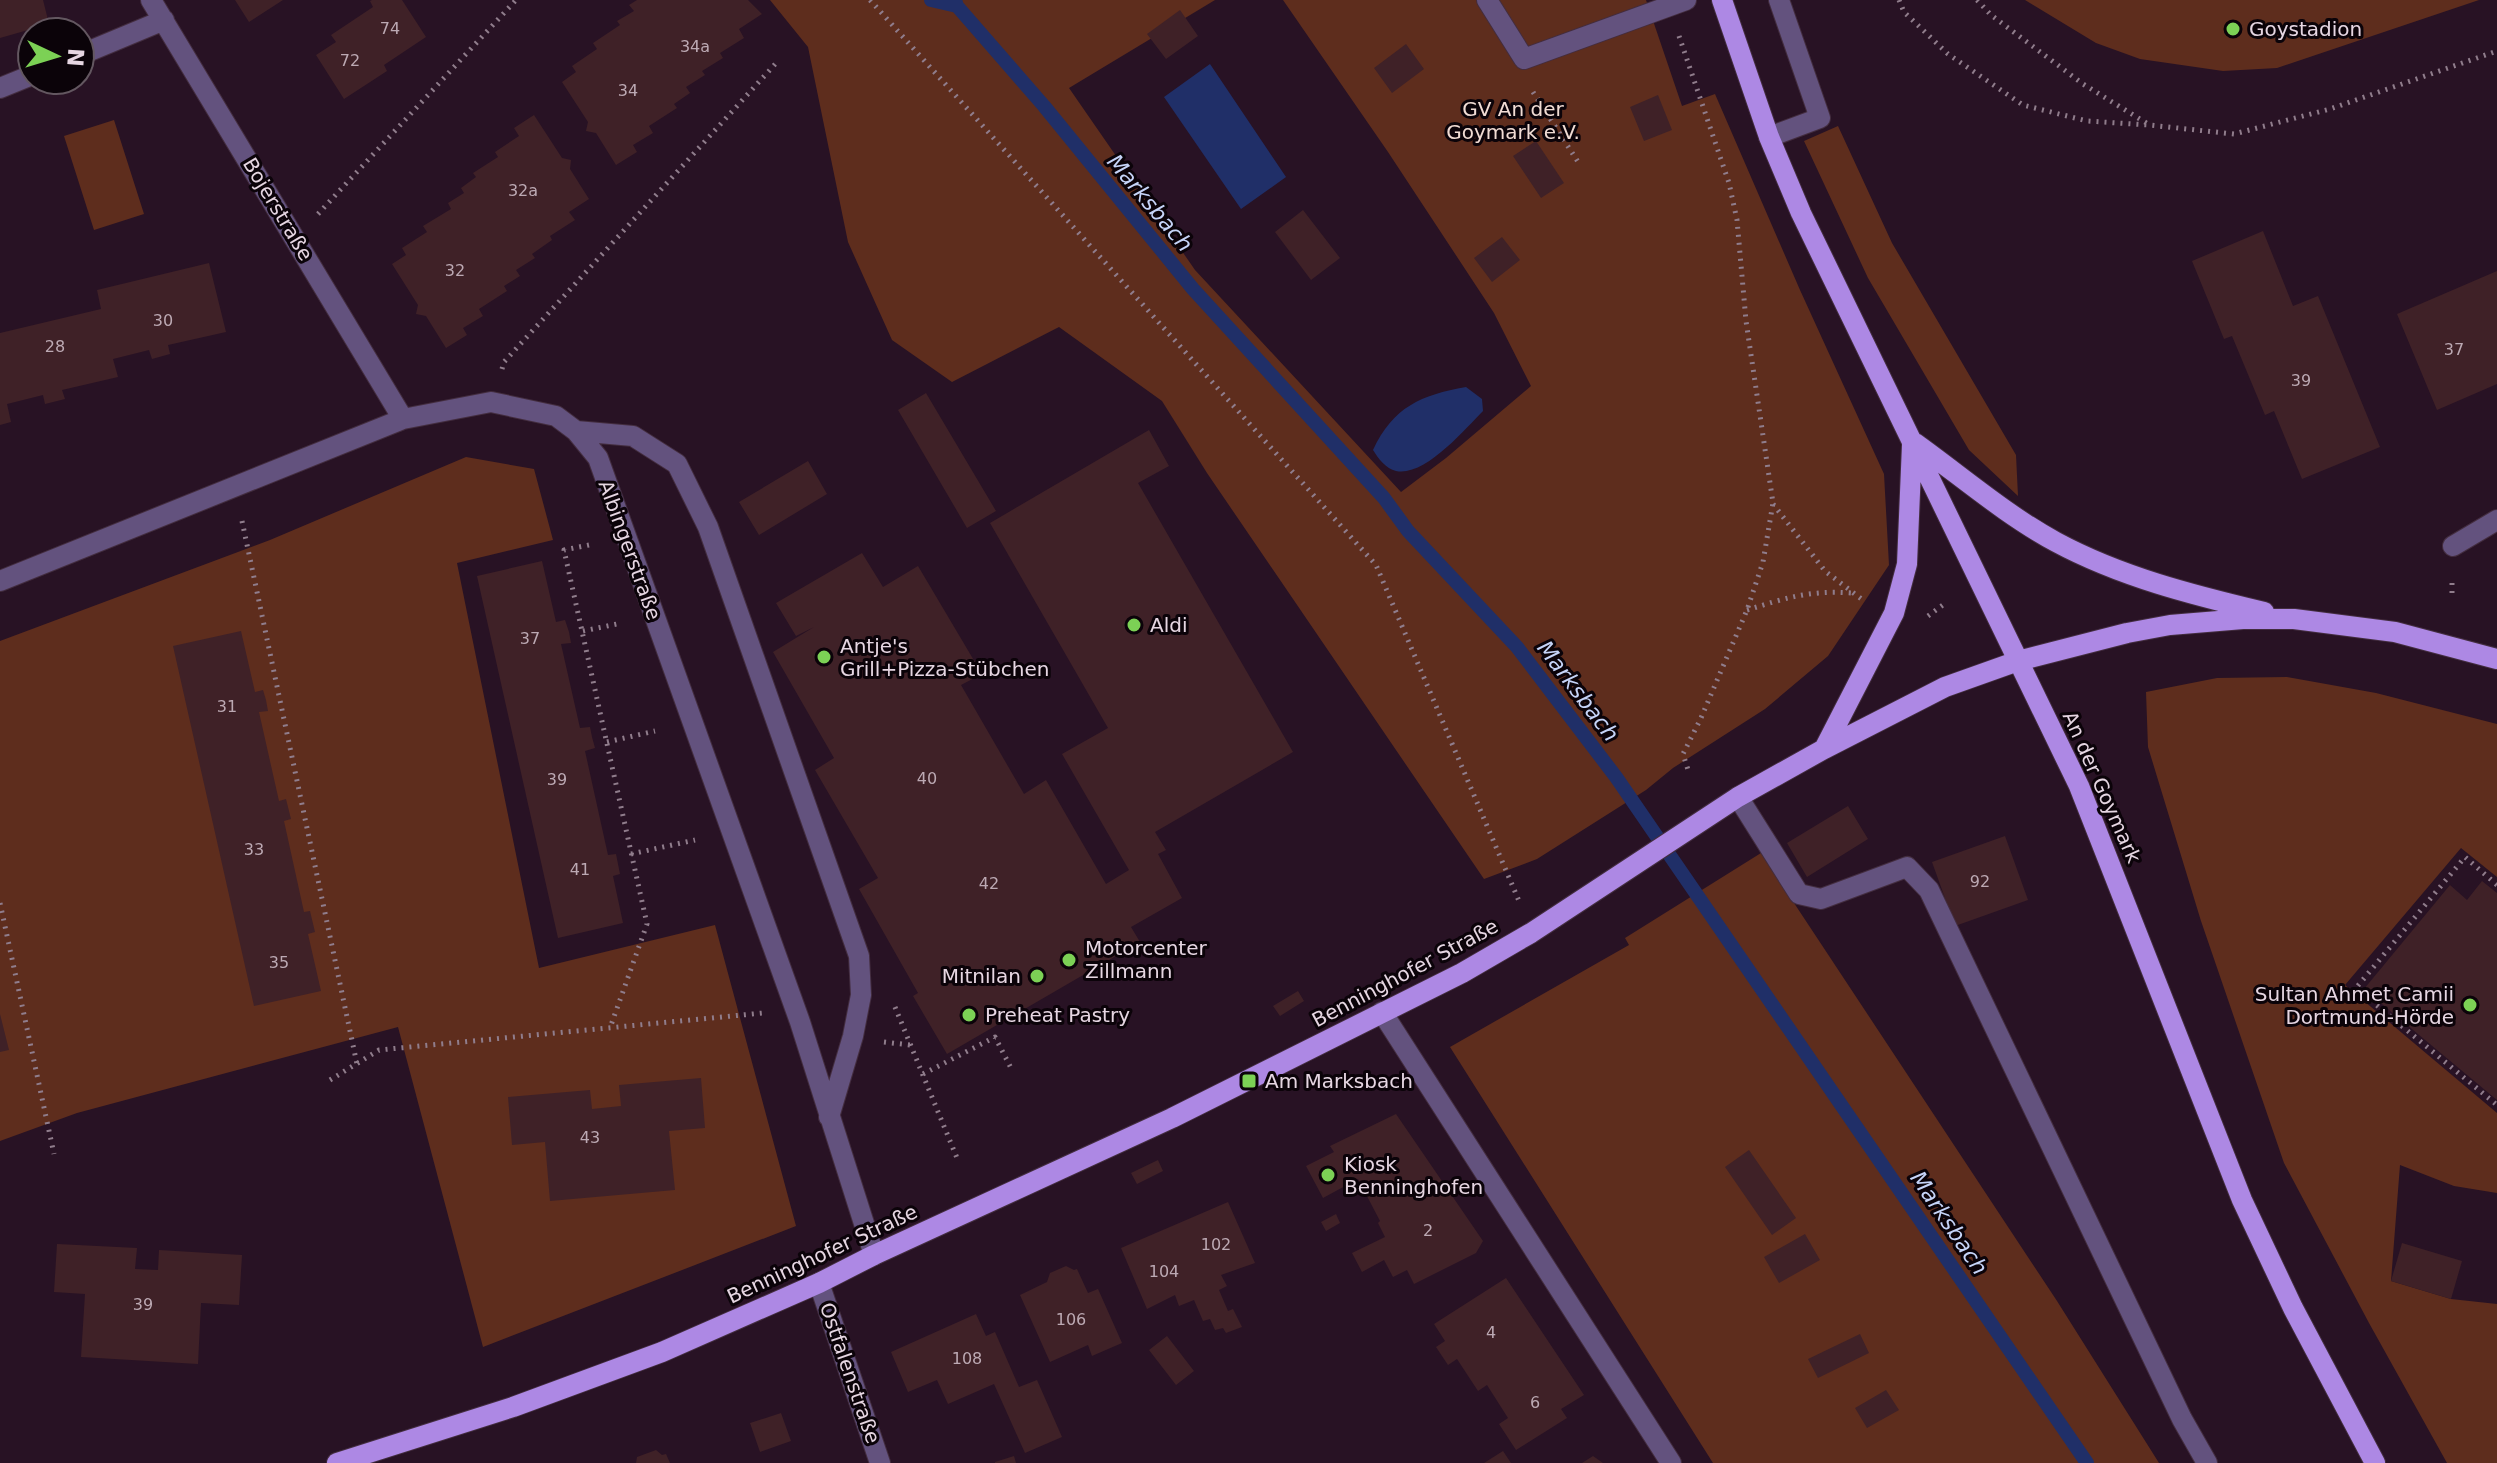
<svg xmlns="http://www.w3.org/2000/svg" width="2497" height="1463" font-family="'DejaVu Sans',sans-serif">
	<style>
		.green { fill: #5e2d1d }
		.water { fill: #202f68 }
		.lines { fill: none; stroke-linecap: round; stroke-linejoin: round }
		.stream { stroke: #202f68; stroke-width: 14 }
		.building { fill: #3f2127 }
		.minor-casing { stroke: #432d3f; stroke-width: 22 }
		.major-casing { stroke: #432d3f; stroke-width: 22 }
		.path { stroke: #907d8c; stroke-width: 5; stroke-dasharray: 2 6; stroke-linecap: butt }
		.minor { stroke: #63527e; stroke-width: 20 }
		.major { stroke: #ad88e4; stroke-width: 20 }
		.poi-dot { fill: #7cd155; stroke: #0b0309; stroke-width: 3 }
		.labels { text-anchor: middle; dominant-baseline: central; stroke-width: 6; stroke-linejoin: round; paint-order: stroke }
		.number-label { font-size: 16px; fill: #bca9b3 }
		.poi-label { font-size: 20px; fill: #e6d6e2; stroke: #0b0309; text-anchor: start }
		.park-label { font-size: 20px; fill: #f1dcd4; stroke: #0b0309 }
		.street-label { font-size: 20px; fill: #e6d6e2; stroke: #0b0309 }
		.water-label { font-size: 22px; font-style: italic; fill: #c6d4f8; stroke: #0b0309 }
	</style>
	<rect width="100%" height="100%" fill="#281224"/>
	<!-- green -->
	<path class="green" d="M 770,0 L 1215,0 L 1069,88 L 1195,270 L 1401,492 L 1446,458 L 1531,386 L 1494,313 L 1388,152 L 1283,0 L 1646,0 L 1682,106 L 1715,94 L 1800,290 L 1884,474 L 1889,565 L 1828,656 L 1765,709 L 1673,768 L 1646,790 L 1537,859 L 1484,879 L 1207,473 L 1162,401 L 1059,327 L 952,382 L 892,340 L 848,242 L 808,47 Z
		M 2025,0 L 2479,0 L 2277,68 L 2223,71 L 2140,59 L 2096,43 Z
		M 114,120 L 144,214 L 94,230 L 64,136 Z
		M 1838,126 L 1892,243 L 2016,455 L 2018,496 L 1969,450 L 1868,278 L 1804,141 Z
		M 466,457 L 534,469 L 553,540 L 457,563 L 539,968 L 715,925 L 796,1226 L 483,1347 L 398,1027 L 77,1113 L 0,1141 L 0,641 L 270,540 Z
		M 2287,677 L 2376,693 L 2497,724 L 2497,877 L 2461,848 L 2345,985 L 2497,1113 L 2497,1193 L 2454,1186 L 2400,1165 L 2391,1281 L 2451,1299 L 2497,1304 L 2497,1463 L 2447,1463 L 2369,1323 L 2284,1163 L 2201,921 L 2148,747 L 2146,692 L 2217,678 Z
		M 1761,853 L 2057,1301 L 2159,1463 L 1713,1463 L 1450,1047 L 1629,945 L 1625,938 Z"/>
	<!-- water -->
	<path class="water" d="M 1210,64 L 1286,177 L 1241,209 L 1164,97 Z
		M 1466,387 L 1482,399 L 1483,411 C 1465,429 1425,477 1396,471 C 1386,469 1378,458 1373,450 C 1393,407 1421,395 1466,387 Z"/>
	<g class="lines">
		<!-- stream -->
		<path class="stream" d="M 931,0 L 957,6
			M 955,0 L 957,6 L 1044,106 L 1193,289 L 1384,498 L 1408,531 L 1517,647 L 1616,777 L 2087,1463"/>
	</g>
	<!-- building -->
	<path class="building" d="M 0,0 L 43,0 L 49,24 L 0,38 Z
		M 235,0 L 283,0 L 249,22 Z
		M 372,0 L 402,0 L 426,37 L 384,65 L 387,71 L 344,99 L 316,55 L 336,42 L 331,35 L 373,7 L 370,1 Z
		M 637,0 L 748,0 L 762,14 L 739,29 L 744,38 L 720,53 L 723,58 L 702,71 L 705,75 L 686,87 L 690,93 L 674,104 L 677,108 L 649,126 L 653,133 L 633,145 L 637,152 L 616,165 L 596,133 L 586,131 L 588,122 L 562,82 L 576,72 L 572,66 L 597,49 L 593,43 L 620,25 L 617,21 L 634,11 L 629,5 Z
		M 1180,10 L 1198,36 L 1166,59 L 1147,34 Z
		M 1406,44 L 1424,69 L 1392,93 L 1374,68 Z
		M 1658,95 L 1672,130 L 1644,141 L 1630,107 Z
		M 534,115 L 562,158 L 571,160 L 570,169 L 589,199 L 569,212 L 575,220 L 550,236 L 552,240 L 532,254 L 535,258 L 516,270 L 520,276 L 504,286 L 507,291 L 479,309 L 483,316 L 463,328 L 467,335 L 446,348 L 426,316 L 416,314 L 418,305 L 392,264 L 406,255 L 402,248 L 427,232 L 423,226 L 451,209 L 448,203 L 464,193 L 461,188 L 476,177 L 473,173 L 498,157 L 495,152 L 519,136 L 514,128 Z
		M 1536,141 L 1564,183 L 1541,198 L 1513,156 Z
		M 1303,210 L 1340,258 L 1311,280 L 1275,232 Z
		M 2263,231 L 2293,306 L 2318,296 L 2380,447 L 2302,479 L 2274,411 L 2265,415 L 2232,336 L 2224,339 L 2192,261 Z
		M 1502,237 L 1520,260 L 1492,282 L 1474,258 Z
		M 209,263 L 226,332 L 168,345 L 170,354 L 152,359 L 149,350 L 113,359 L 118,377 L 62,390 L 65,399 L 45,404 L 43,395 L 7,404 L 11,422 L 0,425 L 0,333 L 101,309 L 97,290 Z
		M 2497,271 L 2497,384 L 2437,410 L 2397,314 Z
		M 926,393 L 996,511 L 967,528 L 898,410 Z
		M 1149,430 L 1169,466 L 1138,483 L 1293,752 L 1155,832 L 1166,850 L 1158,854 L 1182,898 L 1131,927 L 1140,942 L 947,1054 L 913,996 L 918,993 L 859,889 L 878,878 L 815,770 L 834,758 L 773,652 L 814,627 L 796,636 L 776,603 L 862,553 L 883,587 L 918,566 L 982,674 L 961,685 L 1024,794 L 1046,780 L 1106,884 L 1129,870 L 1062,754 L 1108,728 L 990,523 Z
		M 808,461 L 827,494 L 759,535 L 739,502 Z
		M 542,561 L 556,622 L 565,620 L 569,632 L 571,643 L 561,644 L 580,728 L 590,727 L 592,737 L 595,748 L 585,751 L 608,855 L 616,854 L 620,874 L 613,876 L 623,923 L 558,938 L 477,576 Z
		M 241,631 L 255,692 L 263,690 L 266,700 L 268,711 L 259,712 L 279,801 L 286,799 L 291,819 L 284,821 L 304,912 L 310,911 L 315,932 L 308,934 L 321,991 L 254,1006 L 173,646 Z
		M 1848,806 L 1868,839 L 1807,877 L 1787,843 Z
		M 2005,836 L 2028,900 L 1955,926 L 1932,862 Z
		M 2482,881 L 2497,893 L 2497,1100 L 2364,989 L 2450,885 L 2467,900 Z
		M 1298,991 L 1304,1001 L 1280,1016 L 1273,1006 Z
		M 0,1014 L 9,1050 L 0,1052 Z
		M 701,1078 L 705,1128 L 669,1131 L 675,1190 L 550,1201 L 545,1142 L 512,1145 L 508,1097 L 590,1090 L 592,1109 L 621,1106 L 619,1085 Z
		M 1396,1114 L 1483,1241 L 1476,1253 L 1414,1284 L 1407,1270 L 1393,1277 L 1384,1260 L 1362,1272 L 1352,1253 L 1385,1237 L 1378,1223 L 1380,1221 L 1358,1179 L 1323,1198 L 1306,1166 L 1334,1152 L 1330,1146 Z
		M 1749,1150 L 1796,1218 L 1772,1235 L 1725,1167 Z
		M 1158,1160 L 1163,1171 L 1137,1184 L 1131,1173 Z
		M 1228,1202 L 1255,1263 L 1221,1275 L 1227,1286 L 1219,1290 L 1228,1311 L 1233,1309 L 1242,1327 L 1226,1333 L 1223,1328 L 1215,1330 L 1210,1319 L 1203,1321 L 1194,1300 L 1179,1306 L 1175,1295 L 1147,1309 L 1121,1248 Z
		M 1336,1214 L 1340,1223 L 1326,1231 L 1321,1222 Z
		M 1805,1234 L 1820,1260 L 1779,1283 L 1764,1257 Z
		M 2402,1243 L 2462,1261 L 2451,1299 L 2391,1281 Z
		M 57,1244 L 137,1248 L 135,1269 L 158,1270 L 159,1250 L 242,1255 L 239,1305 L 201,1303 L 198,1364 L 81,1357 L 85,1294 L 54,1292 Z
		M 1066,1266 L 1074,1270 L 1077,1269 L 1088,1293 L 1098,1289 L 1122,1343 L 1092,1356 L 1088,1345 L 1050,1362 L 1020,1295 L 1047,1282 L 1050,1273 Z
		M 1506,1278 L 1584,1395 L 1561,1409 L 1567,1418 L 1516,1450 L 1499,1424 L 1508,1418 L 1487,1385 L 1478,1391 L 1457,1359 L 1448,1365 L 1436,1347 L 1445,1341 L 1434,1324 Z
		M 976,1314 L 986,1336 L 995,1332 L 1019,1387 L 1037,1380 L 1062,1437 L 1025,1453 L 994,1384 L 948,1404 L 937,1380 L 908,1392 L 891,1352 Z
		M 1860,1334 L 1869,1353 L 1818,1378 L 1808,1359 Z
		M 1167,1336 L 1194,1371 L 1176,1385 L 1149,1350 Z
		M 1886,1390 L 1899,1410 L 1867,1428 L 1855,1408 Z
		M 781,1413 L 791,1441 L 760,1452 L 750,1423 Z
		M 656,1450 L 662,1455 L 666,1454 L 670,1463 L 636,1463 L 637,1457 Z
		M 1503,1451 L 1511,1463 L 1484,1463 Z
		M 1014,1456 L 1016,1463 L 995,1463 L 995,1462 Z
		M 1593,1456 L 1603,1463 L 1582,1463 Z"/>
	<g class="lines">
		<!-- minor casing -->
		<g class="minor-casing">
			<path id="minor" d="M 151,0 L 403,419
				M 1487,0 L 1524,59 L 1686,0
				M 80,55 L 164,20
				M 0,88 L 32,75
				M 1769,137 L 1820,118 L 1779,0
				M 576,431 L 633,436 L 677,464 L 708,527 L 859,956 L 861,995 L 853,1036 L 829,1117
				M 2453,546 L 2497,520
				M 0,581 L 403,419 L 491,402 L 556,416 L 576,431 L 598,458 L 800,1022 L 874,1255
				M 1738,797 L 1799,894 L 1821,899 L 1907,867 L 1929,890 L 2182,1419 L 2207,1463
				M 1382,1012 L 1671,1463
				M 819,1283 L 880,1463"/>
		</g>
		<!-- major casing -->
		<g class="major-casing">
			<path id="major" d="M 1722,0 L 1769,137 L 1801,213 L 2079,786 L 2242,1200 L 2293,1308 L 2375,1463
				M 1915,443 C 1961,476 2006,515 2056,542 C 2121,577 2193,595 2264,612
				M 1824,749 L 1894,613 L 1907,564 L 1912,445
				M 337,1463 L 513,1407 L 662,1352 L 819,1283 L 874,1255 L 1172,1118 L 1462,973 L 1531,933 L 1738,797 L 1824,749 L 1945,687 L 2018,661 L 2127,633 L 2170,625 L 2243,619 L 2294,619 L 2395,632 L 2497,659"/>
		</g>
		<!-- path -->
		<path class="path" d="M 870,0 L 1376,565 L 1519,901
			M 1899,0 L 1904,12 L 1948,54 L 2023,105 L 2087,121 L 2149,125 L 2234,134 L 2330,109 L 2497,51
			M 1977,0 L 1991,15 L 2083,84 L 2148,124
			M 1679,36 L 1729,183 L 1737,220 L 1746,321 L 1773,503 L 1763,562 L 1747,610 L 1701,718 L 1683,754 L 1689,773
			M 1533,92 L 1580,165
			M 318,214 L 516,0
			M 502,369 L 504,362 L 778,61
			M 1773,504 L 1825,571 L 1864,601
			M 242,521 L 357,1064
			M 589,545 L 564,550 L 647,924 L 610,1028
			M 2452,593 L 2452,578
			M 1747,610 C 1786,598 1809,590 1851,593
			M 1928,616 L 1947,602
			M 583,631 L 617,624
			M 607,742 L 655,731
			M 631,854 L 695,840
			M 2497,885 L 2465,857 L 2356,988 L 2497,1105
			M 0,903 L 54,1154
			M 895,1007 L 957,1158
			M 884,1042 L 910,1045
			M 923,1074 L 995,1037 L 1011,1068
			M 330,1080 L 379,1050 L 763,1013"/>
		<!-- minor -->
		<use href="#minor" class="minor"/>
		<!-- major -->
		<use href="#major" class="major"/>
	</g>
	<!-- markers -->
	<g class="poi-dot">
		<circle cx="2233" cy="29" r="8"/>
		<circle cx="1134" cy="625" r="8"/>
		<circle cx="824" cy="657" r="8"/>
		<circle cx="1069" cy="960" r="8"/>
		<circle cx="1037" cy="976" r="8"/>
		<circle cx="2470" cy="1005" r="8"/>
		<circle cx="969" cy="1015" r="8"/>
		<rect x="1241" y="1073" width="16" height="16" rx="4"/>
		<circle cx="1328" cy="1175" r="8"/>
	</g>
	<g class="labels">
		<!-- number labels -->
		<g class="number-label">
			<text x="390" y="28">74</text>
			<text x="695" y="46">34a</text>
			<text x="350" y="60">72</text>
			<text x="628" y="90">34</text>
			<text x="523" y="190">32a</text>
			<text x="455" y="270">32</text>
			<text x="163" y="320">30</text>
			<text x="55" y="346">28</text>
			<text x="2454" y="349">37</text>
			<text x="2301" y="380">39</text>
			<text x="530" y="638">37</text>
			<text x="227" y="706">31</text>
			<text x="927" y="778">40</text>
			<text x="557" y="779">39</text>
			<text x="254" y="849">33</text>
			<text x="580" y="869">41</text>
			<text x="1980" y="881">92</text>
			<text x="989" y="883">42</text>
			<text x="279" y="962">35</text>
			<text x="590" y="1137">43</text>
			<text x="1428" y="1230">2</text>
			<text x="1216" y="1244">102</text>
			<text x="1164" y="1271">104</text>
			<text x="143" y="1304">39</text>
			<text x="1071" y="1319">106</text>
			<text x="1491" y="1332">4</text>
			<text x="967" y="1358">108</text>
			<text x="1535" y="1402">6</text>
		</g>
		<!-- poi labels -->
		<g class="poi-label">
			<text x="2249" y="29">Goystadion</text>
			<text x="1150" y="625">Aldi</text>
			<text x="840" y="646">Antje's<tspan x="840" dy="23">Grill+Pizza-Stübchen</tspan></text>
			<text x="1085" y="948">Motorcenter<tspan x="1085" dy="23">Zillmann</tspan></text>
			<text x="1021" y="976" text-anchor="end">Mitnilan</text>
			<text x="2454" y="994" text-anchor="end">Sultan Ahmet Camii<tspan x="2454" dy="23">Dortmund-Hörde</tspan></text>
			<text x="985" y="1015">Preheat Pastry</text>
			<text x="1265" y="1081">Am Marksbach</text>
			<text x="1344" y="1164">Kiosk<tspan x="1344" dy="23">Benninghofen</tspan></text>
		</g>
		<!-- park labels -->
		<g class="park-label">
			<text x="1513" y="109">GV An der<tspan x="1513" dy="23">Goymark e.V.</tspan></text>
		</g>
		<!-- street labels -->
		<g class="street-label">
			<text transform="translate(278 209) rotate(59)">Bojerstraße</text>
			<text transform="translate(630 550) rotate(70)">Albingerstraße</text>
			<text transform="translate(2102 787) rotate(66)">An der Goymark</text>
			<text transform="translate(1405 973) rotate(-28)">Benninghofer Straße</text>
			<text transform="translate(822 1254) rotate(-25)">Benninghofer Straße</text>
			<text transform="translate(850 1373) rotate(71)">Ostfalenstraße</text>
		</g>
		<!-- water labels -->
		<g class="water-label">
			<text transform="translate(1150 203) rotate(50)">Marksbach</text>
			<text transform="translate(1578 691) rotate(53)">Marksbach</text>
			<text transform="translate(1949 1223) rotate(56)">Marksbach</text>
		</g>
	</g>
	<!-- north arrow -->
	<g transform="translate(56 56) rotate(94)"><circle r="38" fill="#0b0309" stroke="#635760" stroke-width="2"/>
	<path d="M0-6L14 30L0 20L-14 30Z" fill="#7cd155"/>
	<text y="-12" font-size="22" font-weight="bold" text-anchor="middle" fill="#e6d6e2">N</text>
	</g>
</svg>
